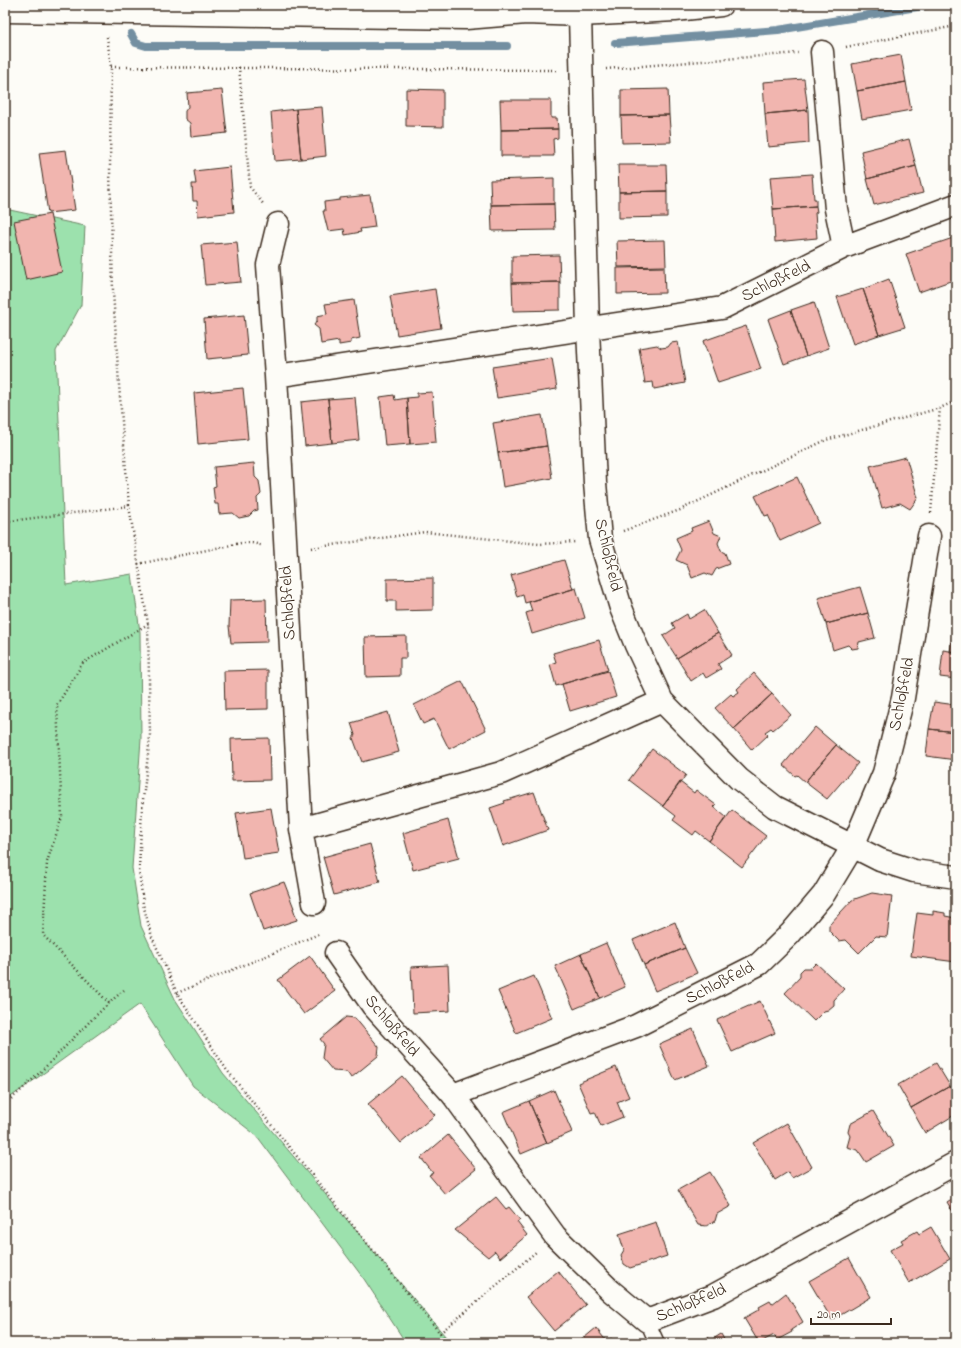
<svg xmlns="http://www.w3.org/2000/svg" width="961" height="1348" font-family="'Indie Flower',sans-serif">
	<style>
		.green { fill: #9ce1ad; stroke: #6c8666 }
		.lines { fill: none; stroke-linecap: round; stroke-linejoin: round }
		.stream { stroke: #738fa1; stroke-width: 8 }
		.building { fill: #f1b5af; stroke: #3b2a1e }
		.service-casing { stroke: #3b2a1e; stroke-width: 17 }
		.minor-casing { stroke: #3b2a1e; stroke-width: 25 }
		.tertiary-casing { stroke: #3b2a1e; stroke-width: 25 }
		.path { stroke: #3b2a1e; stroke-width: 2.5; stroke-dasharray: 1 3; stroke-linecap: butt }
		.service { stroke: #fdfcf7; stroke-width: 14 }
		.minor { stroke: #fdfcf7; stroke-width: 22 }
		.tertiary { stroke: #fdfcf7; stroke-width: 22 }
		.labels { text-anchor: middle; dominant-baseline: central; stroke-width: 3; stroke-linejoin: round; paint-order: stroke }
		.street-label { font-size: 17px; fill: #3b2a1e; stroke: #fdfcf7 }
	</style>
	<rect width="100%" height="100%" fill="#fdfcf7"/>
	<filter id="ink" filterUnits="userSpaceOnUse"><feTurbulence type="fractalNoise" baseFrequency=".025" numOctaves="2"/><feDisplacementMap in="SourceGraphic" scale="8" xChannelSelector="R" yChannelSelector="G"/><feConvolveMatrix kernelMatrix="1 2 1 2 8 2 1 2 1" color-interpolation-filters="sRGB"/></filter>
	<g filter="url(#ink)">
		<!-- green -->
		<path class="green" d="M 5,209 L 85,226 L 81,305 L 56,351 L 66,585 L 132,574 L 140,632 L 141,739 L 132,868 L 141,926 L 175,999 L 223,1073 L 451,1343 L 406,1343 L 364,1279 L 257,1136 L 193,1086 L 140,1004 L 5,1101 Z"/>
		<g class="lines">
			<!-- stream -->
			<path class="stream" d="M 131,34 L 136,43 L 146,46 L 507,46
				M 615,43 L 778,30 L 929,5"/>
		</g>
		<!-- building -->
		<path class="building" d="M 901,55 L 906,82 L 857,91 L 852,64 Z
			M 804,79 L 808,110 L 765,114 L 763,82 Z
			M 906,82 L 911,110 L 862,119 L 857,91 Z
			M 406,89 L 443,90 L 443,127 L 406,126 Z
			M 668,89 L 669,115 L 621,116 L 621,90 Z
			M 222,90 L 227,133 L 191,137 L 190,123 L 185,119 L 185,111 L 188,107 L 187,93 Z
			M 500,100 L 551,100 L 551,118 L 557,118 L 558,129 L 501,130 Z
			M 322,107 L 326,156 L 301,159 L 296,109 Z
			M 296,109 L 301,159 L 275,161 L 271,112 Z
			M 808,110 L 809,143 L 768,147 L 765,114 Z
			M 669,115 L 671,142 L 622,143 L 621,116 Z
			M 558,129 L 558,138 L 553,139 L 554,156 L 501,156 L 501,130 Z
			M 909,139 L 916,166 L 867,179 L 861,151 Z
			M 66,150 L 75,210 L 48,213 L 39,153 Z
			M 618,165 L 666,165 L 667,191 L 619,192 Z
			M 916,166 L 923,193 L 874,205 L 867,179 Z
			M 230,167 L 234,212 L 198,216 L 197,201 L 193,201 L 192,184 L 196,184 L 194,171 Z
			M 812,174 L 814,199 L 816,199 L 816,206 L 773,209 L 770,177 Z
			M 554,178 L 554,204 L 491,205 L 490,180 Z
			M 667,191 L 667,217 L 619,218 L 619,192 Z
			M 370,195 L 375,227 L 360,229 L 361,232 L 345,235 L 344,229 L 328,231 L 323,211 L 325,211 L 324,202 L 340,200 L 340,198 Z
			M 554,204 L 555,230 L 492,231 L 491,205 Z
			M 816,206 L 817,212 L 815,213 L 817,238 L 775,242 L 773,209 Z
			M 50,214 L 62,272 L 26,280 L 14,221 Z
			M 953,238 L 956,246 L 956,279 L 919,292 L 906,254 Z
			M 665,240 L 666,266 L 618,267 L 617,241 Z
			M 237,242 L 241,282 L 205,285 L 201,245 Z
			M 559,255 L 560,282 L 512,283 L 512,256 Z
			M 664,267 L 665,293 L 617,294 L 617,268 Z
			M 889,279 L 905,327 L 879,335 L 863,289 Z
			M 560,282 L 560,310 L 513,311 L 512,283 Z
			M 435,289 L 441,328 L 397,335 L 390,296 Z
			M 863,289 L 879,335 L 853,344 L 837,297 Z
			M 354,300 L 360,338 L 351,340 L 351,343 L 339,345 L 339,341 L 321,344 L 319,329 L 314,325 L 317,321 L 317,316 L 327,314 L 325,304 Z
			M 814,302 L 829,348 L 806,356 L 791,310 Z
			M 791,310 L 806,356 L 784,364 L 768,319 Z
			M 244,315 L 248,355 L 207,359 L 204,319 Z
			M 746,326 L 761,369 L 718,383 L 703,341 Z
			M 678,342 L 685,383 L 654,389 L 653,382 L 645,383 L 639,348 L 657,345 L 661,348 L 668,347 L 671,343 Z
			M 552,358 L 557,389 L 497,398 L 492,367 Z
			M 243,388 L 248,439 L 198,444 L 194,393 Z
			M 432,392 L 436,442 L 410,444 L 407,398 L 417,397 L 417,393 Z
			M 394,395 L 395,400 L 407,398 L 410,444 L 385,446 L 380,397 Z
			M 355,397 L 359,440 L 332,443 L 328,399 Z
			M 328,399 L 332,443 L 305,446 L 301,402 Z
			M 542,415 L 547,446 L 498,453 L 493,423 Z
			M 547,446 L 552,478 L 503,487 L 498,453 Z
			M 906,457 L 918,498 L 910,509 L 900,503 L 882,508 L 870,466 Z
			M 254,463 L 255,477 L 259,481 L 261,494 L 257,498 L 258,510 L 254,511 L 249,516 L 239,518 L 233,513 L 219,514 L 218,504 L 215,504 L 213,487 L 216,486 L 214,467 Z
			M 797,477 L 819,523 L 780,541 L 768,515 L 765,516 L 755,496 Z
			M 709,521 L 714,533 L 721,536 L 718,543 L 721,551 L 725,553 L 729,564 L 716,569 L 712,576 L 705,573 L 692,578 L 687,565 L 676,560 L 681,550 L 676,538 L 692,531 L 691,528 Z
			M 956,541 L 956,568 L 953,542 Z
			M 564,560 L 573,589 L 525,603 L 523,595 L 517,597 L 511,575 Z
			M 433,578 L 433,610 L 396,611 L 396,601 L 387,601 L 387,579 Z
			M 860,587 L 868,613 L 826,624 L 818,598 Z
			M 576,588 L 585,618 L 532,634 L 526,613 L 532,611 L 529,602 Z
			M 266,599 L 267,642 L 231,643 L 229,626 L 230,600 Z
			M 704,610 L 718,633 L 677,658 L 663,636 L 675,628 L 672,623 L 687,614 L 689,619 Z
			M 868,613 L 875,638 L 859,642 L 858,648 L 852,649 L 848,645 L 833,650 L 826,624 Z
			M 955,618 L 956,618 L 956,652 L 950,652 Z
			M 718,633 L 732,655 L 718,664 L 721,669 L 706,678 L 703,673 L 691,681 L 677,658 Z
			M 406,636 L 406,658 L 400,658 L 400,676 L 366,677 L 365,637 Z
			M 599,640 L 608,670 L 556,686 L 550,664 L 556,662 L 553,653 Z
			M 943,650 L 956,652 L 956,679 L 940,677 Z
			M 268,670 L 268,709 L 225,710 L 224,671 Z
			M 608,671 L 616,697 L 570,711 L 562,684 Z
			M 754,673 L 772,694 L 734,729 L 715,708 L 731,694 L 733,696 L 739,692 L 737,689 Z
			M 462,681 L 486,730 L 449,749 L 434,719 L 423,724 L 414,705 Z
			M 772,694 L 791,715 L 773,730 L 771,728 L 765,732 L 768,735 L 752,750 L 734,729 Z
			M 934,702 L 956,705 L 956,732 L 929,729 Z
			M 388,712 L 399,752 L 362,762 L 353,738 L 355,735 L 351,723 Z
			M 815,727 L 836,745 L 805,782 L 797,775 L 795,776 L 783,765 Z
			M 929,729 L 956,732 L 956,760 L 926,756 Z
			M 269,738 L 270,780 L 232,781 L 231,739 Z
			M 836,745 L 858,763 L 827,799 L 805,782 Z
			M 652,749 L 686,775 L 663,806 L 629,780 Z
			M 680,782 L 694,793 L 696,790 L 716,805 L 714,807 L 726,817 L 709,841 L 696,831 L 693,835 L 673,820 L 676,816 L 663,806 Z
			M 534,792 L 548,830 L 503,846 L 490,808 L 505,803 L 504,801 Z
			M 271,808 L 279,853 L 243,858 L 236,813 Z
			M 732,810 L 766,836 L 742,867 L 709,841 Z
			M 448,820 L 459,858 L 413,870 L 403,833 Z
			M 370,844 L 380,882 L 334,895 L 323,857 Z
			M 284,882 L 294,908 L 293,908 L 297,920 L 263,931 L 250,893 Z
			M 872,893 L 892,896 L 887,937 L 876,936 L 859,953 L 846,940 L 839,941 L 829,931 L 829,925 L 852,900 Z
			M 933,911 L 945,913 L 945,916 L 956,918 L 956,962 L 911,956 L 917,913 L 933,915 Z
			M 675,922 L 685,948 L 644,965 L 633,940 Z
			M 606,943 L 625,987 L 600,998 L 581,954 Z
			M 685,948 L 697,973 L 655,991 L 644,965 Z
			M 581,954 L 600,998 L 574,1009 L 555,966 Z
			M 310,956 L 335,991 L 304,1014 L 278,980 Z
			M 816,963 L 844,989 L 834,1000 L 834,1005 L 828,1010 L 824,1011 L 814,1021 L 785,993 L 800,977 L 800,972 L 804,968 L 811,968 Z
			M 448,965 L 450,1011 L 413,1013 L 411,967 Z
			M 534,976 L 552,1018 L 516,1033 L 498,991 Z
			M 760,1001 L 775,1033 L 732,1052 L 717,1020 Z
			M 346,1017 L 355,1018 L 379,1047 L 378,1056 L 351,1078 L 347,1072 L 333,1071 L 322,1058 L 324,1044 L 320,1039 Z
			M 693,1029 L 709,1066 L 675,1080 L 659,1044 Z
			M 936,1063 L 950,1086 L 911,1108 L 898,1085 Z
			M 616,1067 L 629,1097 L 617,1102 L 623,1117 L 601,1126 L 595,1112 L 591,1113 L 578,1083 Z
			M 402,1076 L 435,1115 L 401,1143 L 368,1104 Z
			M 950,1086 L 956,1098 L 956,1114 L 925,1133 L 911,1108 Z
			M 554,1090 L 572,1132 L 547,1143 L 529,1101 Z
			M 529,1101 L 547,1143 L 521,1154 L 503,1112 Z
			M 873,1111 L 894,1146 L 866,1162 L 858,1150 L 847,1147 L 850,1136 L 848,1132 L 850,1124 Z
			M 787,1123 L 812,1167 L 792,1178 L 788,1172 L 775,1180 L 753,1143 Z
			M 448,1135 L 476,1169 L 445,1194 L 429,1175 L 433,1173 L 421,1158 Z
			M 710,1172 L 731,1206 L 717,1214 L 715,1221 L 706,1226 L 698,1225 L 678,1190 Z
			M 956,1196 L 956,1217 L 947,1202 Z
			M 496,1197 L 506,1209 L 509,1207 L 520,1220 L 517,1222 L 527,1235 L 500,1258 L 495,1251 L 488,1257 L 455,1230 Z
			M 656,1222 L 667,1256 L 630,1268 L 624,1264 L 621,1255 L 624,1250 L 619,1234 Z
			M 931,1227 L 950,1259 L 909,1283 L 890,1250 L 903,1243 L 901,1240 L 917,1231 L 919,1234 Z
			M 849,1258 L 871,1297 L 832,1320 L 809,1281 Z
			M 558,1271 L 586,1305 L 554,1331 L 526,1297 Z
			M 786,1293 L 803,1322 L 791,1330 L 792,1332 L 777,1340 L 774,1335 L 759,1343 L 744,1318 L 760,1309 L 759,1307 L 770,1301 L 772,1304 Z
			M 596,1328 L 607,1342 L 611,1338 L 615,1343 L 578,1343 Z
			M 721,1334 L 726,1343 L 697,1343 L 708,1337 L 710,1341 Z"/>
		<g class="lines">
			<!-- service casing -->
			<g class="service-casing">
				<path id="service" d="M 647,1321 L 657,1343"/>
			</g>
			<!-- minor casing -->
			<g class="minor-casing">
				<path id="minor" d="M 580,15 L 588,329 L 595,483 L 600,539 L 621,608 L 636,645 L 662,701 L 739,779 L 775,807 L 880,860 L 914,871 L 956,877
					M 822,52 L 836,209 L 844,247
					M 278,224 L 268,265 L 276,376 L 301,829 L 314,903
					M 276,376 L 722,308 L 844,247 L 956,205
					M 301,829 L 501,773 L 662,701
					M 336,953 L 373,1006 L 453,1095 L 555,1236 L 611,1291 L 647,1321 L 713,1296 L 956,1163
					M 453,1095 L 636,1026 L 759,964 L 790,934 L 824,894 L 853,846 L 884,773 L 903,698 L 929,536"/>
			</g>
			<!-- tertiary casing -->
			<g class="tertiary-casing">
				<path id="tertiary" d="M 5,11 L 466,18 L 526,13 L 580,15 L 675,10 L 721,5"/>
			</g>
			<!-- path -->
			<path class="path" d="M 107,37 L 111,67 L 110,169 L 113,291 L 119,385 L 129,506 L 148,624 L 150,736 L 142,809 L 139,869 L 143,904 L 152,937 L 177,993 L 226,1069 L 448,1343
				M 846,47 L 956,26
				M 111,67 L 557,70
				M 239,67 L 250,187 L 264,205
				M 606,69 L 798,53
				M 931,513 L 940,408
				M 623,531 L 680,510 L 826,440 L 940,408 L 956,401
				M 5,532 L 10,521 L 129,506
				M 311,548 L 425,532 L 539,544 L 576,542
				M 138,564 L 241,543 L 252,543 L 261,545
				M 177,993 L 319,934
				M 109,1003 L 43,935 L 47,862 L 62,817 L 57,705 L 83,663 L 148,624
				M 5,1104 C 48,1069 82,1025 124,990
				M 440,1333 L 536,1252"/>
			<!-- service -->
			<use href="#service" class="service"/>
			<!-- minor -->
			<use href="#minor" class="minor"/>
			<!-- tertiary -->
			<use href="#tertiary" class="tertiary"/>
		</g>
	</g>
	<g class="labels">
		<!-- street labels -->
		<g class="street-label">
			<text transform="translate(776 281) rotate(-26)">Schloßfeld</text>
			<text transform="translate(608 555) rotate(77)">Schloßfeld</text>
			<text transform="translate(288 603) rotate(-93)">Schloßfeld</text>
			<text transform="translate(902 694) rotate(-79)">Schloßfeld</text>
			<text transform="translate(720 983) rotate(-27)">Schloßfeld</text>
			<text transform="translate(392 1026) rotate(50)">Schloßfeld</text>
			<text transform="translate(691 1303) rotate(-23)">Schloßfeld</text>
		</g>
	</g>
	<!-- margin -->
	<rect width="961" height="1348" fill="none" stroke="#fdfcf7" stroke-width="20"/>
	<rect x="10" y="10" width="941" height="1328" fill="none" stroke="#3b2a1e" stroke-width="1.5" filter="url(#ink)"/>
	<!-- scale -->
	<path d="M811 1318v6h80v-6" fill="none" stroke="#3b2a1e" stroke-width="2"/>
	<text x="817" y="1318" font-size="12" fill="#3b2a1e" stroke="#fdfcf7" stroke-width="3" paint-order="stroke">20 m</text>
</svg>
